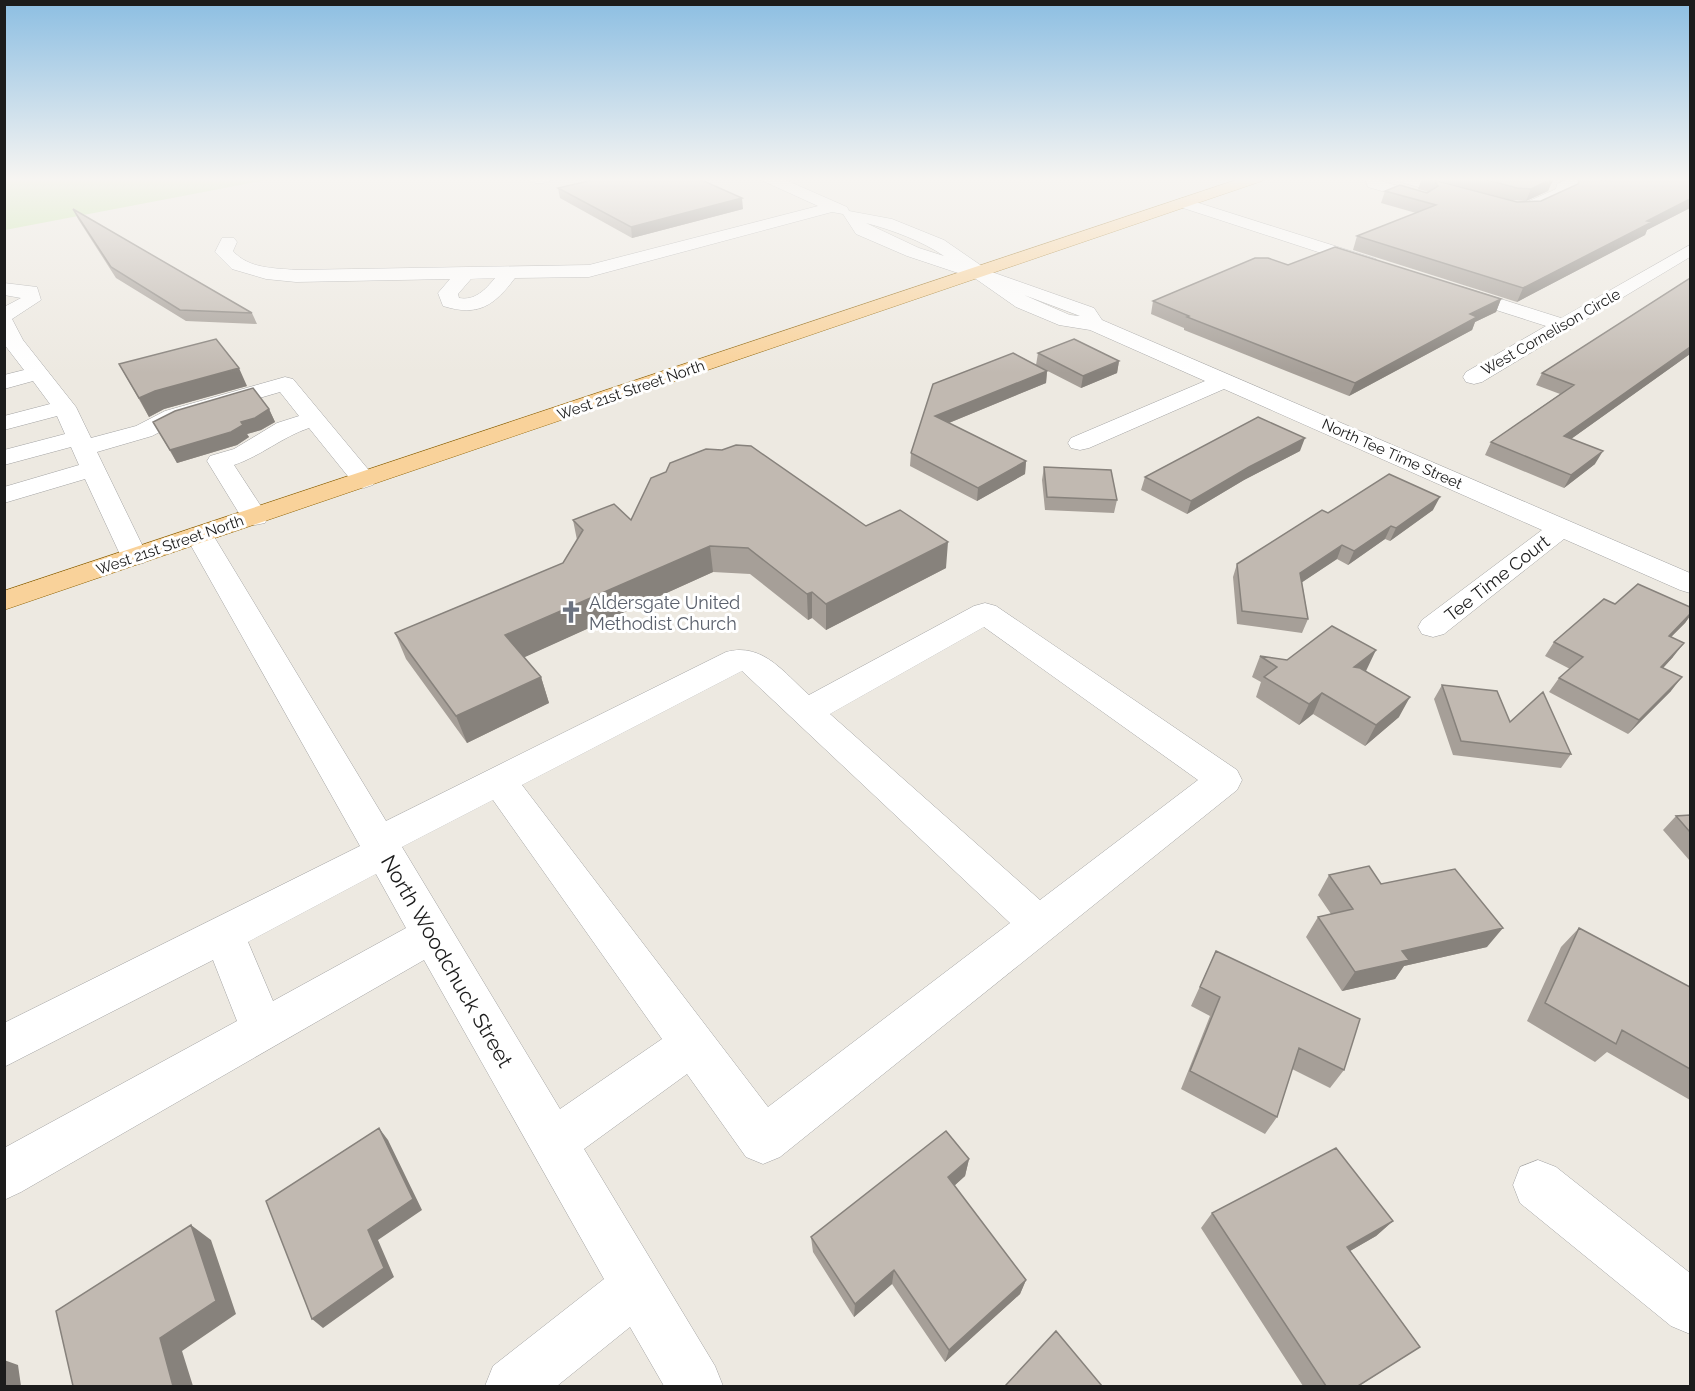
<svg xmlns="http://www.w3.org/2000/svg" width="1695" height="1391" font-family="Raleway,sans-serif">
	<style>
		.grass { fill: #c6e7a8 }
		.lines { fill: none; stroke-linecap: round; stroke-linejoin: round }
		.minor-casing { stroke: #a3a3a3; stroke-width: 1 }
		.major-casing { stroke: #906304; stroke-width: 1 }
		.minor { fill: #fff; fill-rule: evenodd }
		.major { fill: #f9d29a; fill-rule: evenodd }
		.wall { fill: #a69f98 }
		.shaded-wall { fill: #87827c }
		.building { fill: #c1b9b1; stroke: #87827c; stroke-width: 1.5 }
		.labels { text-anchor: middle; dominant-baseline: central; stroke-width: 6; stroke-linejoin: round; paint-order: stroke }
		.far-street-label { font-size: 15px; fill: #1c1c1c; stroke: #fff }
		.street-label { font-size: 18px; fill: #1c1c1c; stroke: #fff }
		.worship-label { font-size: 18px; fill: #5b616d; stroke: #fff; text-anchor: start }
		.near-street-label { font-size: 21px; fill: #1c1c1c; stroke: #fff }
	</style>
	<rect width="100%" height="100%" fill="#ede9e1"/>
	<!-- grass -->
	<path class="grass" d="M 5,178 L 277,178 L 5,230 Z"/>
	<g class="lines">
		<!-- minor casing -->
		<g class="minor-casing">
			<path id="minor" d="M 526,178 L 553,178 C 547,185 532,185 526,178 Z
				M 760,178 L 781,178 L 847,207 L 849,211 L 892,219 L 944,240 L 989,271 L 1094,308 L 1102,320 L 1690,573 L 1690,593 L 1680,590 L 1564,539 L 1444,634 L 1433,637 L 1422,634 L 1418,627 L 1422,620 L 1542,530 L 1224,389 L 1089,448 L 1080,450 L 1071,448 L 1068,443 L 1071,438 L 1205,381 L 1090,330 L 1059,325 L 1016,307 L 976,279 L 907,256 L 856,234 L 843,214 L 832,212 L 589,277 L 515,278 C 494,306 478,317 443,306 L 438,293 L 450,279 L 296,282 L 266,279 L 232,269 L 215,252 L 222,238 L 234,238 L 237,242 L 233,251 C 249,269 274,268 296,270 L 589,265 L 818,206 L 763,181 ZM 866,223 C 892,230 922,241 944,256 L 919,248 ZM 495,278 C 485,290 475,301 459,298 L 458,294 L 471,279 ZM 1024,295 L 1080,316 L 1070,315 Z
				M 1365,178 L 1381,178 L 1381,181 L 1429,195 L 1431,198 L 1423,203 L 1368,187 Z
				M 1394,178 L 1420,178 L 1470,192 L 1472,195 L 1464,200 L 1397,181 Z
				M 1570,178 L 1602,181 L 1608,178 L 1628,178 L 1604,191 L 1573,188 L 1571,194 L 1532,211 L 1520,211 L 1518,208 L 1520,205 L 1556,189 L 1557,184 Z
				M 1183,198 L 1376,259 L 1379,263 L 1376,267 L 1364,267 L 1177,206 L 1175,203 L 1177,200 Z
				M 1690,245 L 1690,257 L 1482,382 L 1474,384 L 1466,382 L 1463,377 L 1466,372 L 1546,326 L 1449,295 L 1446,291 L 1449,287 L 1463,287 L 1561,318 Z
				M 4,283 L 37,287 L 41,300 L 12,319 L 23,340 L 76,407 L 91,438 L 136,426 L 165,411 L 285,377 L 293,379 L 377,480 L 373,485 L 364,488 L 355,485 L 309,428 C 282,437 261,456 234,465 L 268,517 L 265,523 L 255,525 L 245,523 L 207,461 L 210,456 L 234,449 L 277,423 L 299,416 L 280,392 L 181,421 L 152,436 L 97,452 L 148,557 L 144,563 L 134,565 L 124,563 L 85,479 L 4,503 L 4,487 L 79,465 L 71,447 L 4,465 L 4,450 L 65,434 L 57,416 L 4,430 L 4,416 L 50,404 L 33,381 L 4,389 L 4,375 L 24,370 L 4,344 L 4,307 L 21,298 L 4,295 Z
				M 199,527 L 209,529 L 213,535 L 386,821 L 726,652 C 763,642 784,673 809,695 L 974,606 L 985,603 L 996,606 L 1237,770 L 1242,780 L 1237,790 L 780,1157 L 763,1164 L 746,1157 L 687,1074 L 584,1149 L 715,1366 L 723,1386 L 664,1386 L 630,1327 L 557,1386 L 485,1386 L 493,1366 L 604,1279 L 424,960 L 21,1192 L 4,1200 L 4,1148 L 237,1021 L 213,960 L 4,1067 L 4,1023 L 360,846 L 185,535 L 189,529 ZM 984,627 L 1198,780 L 1040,900 L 830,714 ZM 742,671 L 1010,923 L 768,1107 L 522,785 ZM 493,800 L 662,1039 L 560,1109 L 402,847 ZM 376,874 L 406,928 L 273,1001 L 248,942 Z
				M 1538,1160 L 1556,1167 L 1690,1273 L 1690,1334 L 1671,1326 L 1520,1203 L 1513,1185 L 1520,1167 Z"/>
		</g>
		<!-- major casing -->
		<g class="major-casing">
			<path id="major" d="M 1242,178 L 1265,178 L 1262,181 L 4,610 L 4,591 Z"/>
		</g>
		<!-- minor -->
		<use href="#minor" class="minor"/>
		<!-- major -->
		<use href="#major" class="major"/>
	</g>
	<!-- wall -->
	<path class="wall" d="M 1422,178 L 1426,178 L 1517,202 L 1541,201 L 1611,181 L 1690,178 L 1690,208 L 1647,230 L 1645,235 L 1517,302 L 1353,250 L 1357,236 L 1416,213 L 1381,203 L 1385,191 L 1428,192 L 1418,189 Z
		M 1436,178 L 1552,178 L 1548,191 L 1526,201 L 1511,200 L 1436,180 Z
		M 558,188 L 743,209 L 632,238 L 560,198 Z
		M 73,209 L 252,313 L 257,324 L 186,321 L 116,278 L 78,219 Z
		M 1288,265 L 1501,299 L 1496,312 L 1475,322 L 1472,330 L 1349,396 L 1184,330 L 1184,328 L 1151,314 L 1153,301 Z
		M 1690,278 L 1690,354 L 1571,439 L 1595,464 L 1564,488 L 1485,455 L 1491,442 L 1560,394 L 1536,385 L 1542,373 Z
		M 1013,353 L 1047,371 L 1046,383 L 949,423 L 1026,461 L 1025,474 L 977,501 L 910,466 L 911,453 Z
		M 1038,353 L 1119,361 L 1117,373 L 1081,388 L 1036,365 Z
		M 119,364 L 247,386 L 164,409 L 149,417 Z
		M 269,409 L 275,422 L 261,430 L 247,434 L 249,437 L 237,445 L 177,463 L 153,422 Z
		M 1300,451 L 1244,480 L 1187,514 L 1141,490 L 1145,477 Z
		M 1044,467 L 1117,500 L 1114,513 L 1045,510 L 1042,480 Z
		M 1433,510 L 1390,541 L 1385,539 L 1348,565 L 1337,559 L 1302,582 L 1308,619 L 1302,633 L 1237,624 L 1233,577 L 1237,564 L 1328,513 Z
		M 573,520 L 631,520 L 866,526 L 946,568 L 826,630 L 812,618 L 808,620 L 750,574 L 713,572 L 524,657 L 541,677 L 549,703 L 467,743 L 406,659 L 395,633 L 563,563 L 577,540 Z
		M 1615,604 L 1690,614 L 1690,616 L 1685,623 L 1671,637 L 1673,657 L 1663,668 L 1671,691 L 1628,734 L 1549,692 L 1559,678 L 1570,669 L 1545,656 L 1554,642 Z
		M 1260,656 L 1366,671 L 1365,671 L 1399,717 L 1365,746 L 1313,714 L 1299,725 L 1256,697 L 1261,682 L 1252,677 Z
		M 1442,685 L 1510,722 L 1571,754 L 1561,768 L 1453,755 L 1434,699 Z
		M 1690,815 L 1690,861 L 1663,830 L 1676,816 Z
		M 1329,875 L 1381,884 L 1487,947 L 1404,966 L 1395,979 L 1342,991 L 1306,937 L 1318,917 L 1331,914 L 1318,895 Z
		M 1579,928 L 1690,987 L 1690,1100 L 1607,1052 L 1595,1062 L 1527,1021 L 1561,947 Z
		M 1216,951 L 1344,1070 L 1330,1088 L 1292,1069 L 1277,1117 L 1265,1134 L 1181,1089 L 1210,1016 L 1191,1006 Z
		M 969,1159 L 965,1176 L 954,1186 L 1026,1280 L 1020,1294 L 945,1362 L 892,1284 L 854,1317 L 813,1252 L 811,1237 Z
		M 1212,1213 L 1393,1221 L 1376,1236 L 1350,1251 L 1420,1347 L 1359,1386 L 1303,1386 L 1201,1228 Z"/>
	<!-- shaded-wall -->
	<path class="shaded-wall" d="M 1554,178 L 1548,191 L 1526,201 L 1531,189 Z
		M 742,198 L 743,209 L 632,238 L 631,227 Z
		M 1690,199 L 1690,208 L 1647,230 L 1645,235 L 1517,302 L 1523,288 L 1647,221 Z
		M 1501,299 L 1496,312 L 1475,322 L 1472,330 L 1349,396 L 1355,383 L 1470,314 Z
		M 1690,347 L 1690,354 L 1557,449 L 1564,436 Z
		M 1119,361 L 1117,373 L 1081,388 L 1083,376 Z
		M 239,368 L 247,386 L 164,409 L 149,417 L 139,398 L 155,391 Z
		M 1047,371 L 1046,383 L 934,429 L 935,416 Z
		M 269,409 L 275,422 L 261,430 L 247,434 L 249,437 L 237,445 L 177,463 L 170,450 L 241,422 Z
		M 1305,438 L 1300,451 L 1244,480 L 1187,514 L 1191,501 L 1249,467 Z
		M 1603,451 L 1595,464 L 1564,488 L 1571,475 Z
		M 1026,461 L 1025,474 L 977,501 L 978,488 Z
		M 1440,497 L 1433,510 L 1390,541 L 1396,528 Z
		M 1391,526 L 1385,539 L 1348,565 L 1354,551 Z
		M 948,542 L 946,568 L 826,630 L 826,604 Z
		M 1342,545 L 1337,559 L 1295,587 L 1300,573 Z
		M 710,546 L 713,572 L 514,662 L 505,635 Z
		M 812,592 L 812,618 L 808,620 L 807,594 Z
		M 1690,614 L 1690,616 L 1685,623 L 1658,650 L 1669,636 Z
		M 1684,643 L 1673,657 L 1651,681 L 1661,667 Z
		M 1376,650 L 1366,671 L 1344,688 L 1354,667 Z
		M 541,677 L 549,703 L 467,743 L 456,716 Z
		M 1682,677 L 1671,691 L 1628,734 L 1639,720 Z
		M 1322,693 L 1313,714 L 1299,725 L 1309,704 Z
		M 1410,697 L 1399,717 L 1365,746 L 1376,725 Z
		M 1503,928 L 1487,947 L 1404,966 L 1395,979 L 1342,991 L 1355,972 L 1402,951 Z
		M 379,1128 L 388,1140 L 422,1210 L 378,1240 L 394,1277 L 323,1328 L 312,1319 L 368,1230 Z
		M 969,1159 L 965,1176 L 945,1194 L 948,1177 Z
		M 1393,1221 L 1376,1236 L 1331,1262 L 1347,1247 Z
		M 191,1225 L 211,1240 L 236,1314 L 182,1351 L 193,1386 L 173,1386 L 160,1338 Z
		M 894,1270 L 892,1284 L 854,1317 L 855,1304 Z
		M 1026,1280 L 1020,1294 L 945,1362 L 949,1350 Z
		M 4,1360 L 18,1365 L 21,1386 L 4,1386 Z"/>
	<!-- building -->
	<path class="building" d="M 601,178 L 697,178 L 742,198 L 631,227 L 558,188 Z
		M 1426,178 L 1517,202 L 1541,201 L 1578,184 L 1580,178 L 1611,181 L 1616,178 L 1690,178 L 1690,199 L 1647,221 L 1652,222 L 1523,288 L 1357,236 L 1436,205 L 1385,191 L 1400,185 L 1427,193 L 1438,186 L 1434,181 Z
		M 1479,178 L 1554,178 L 1531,189 L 1517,188 Z
		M 73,209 L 252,313 L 180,310 L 111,267 Z
		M 1335,247 L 1501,299 L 1470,314 L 1477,317 L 1355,383 L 1187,317 L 1189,316 L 1153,301 L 1255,258 L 1268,258 L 1288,265 Z
		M 1690,278 L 1690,347 L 1564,436 L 1603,451 L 1571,475 L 1491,442 L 1574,385 L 1542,373 Z
		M 216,339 L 239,368 L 155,391 L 139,398 L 119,364 Z
		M 1074,339 L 1119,361 L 1083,376 L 1038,353 Z
		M 1013,353 L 1047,371 L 935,416 L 1026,461 L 978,488 L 911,453 L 933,384 Z
		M 253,388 L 269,409 L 255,418 L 241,422 L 243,425 L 231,432 L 170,450 L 153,422 L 175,411 Z
		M 1258,417 L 1305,438 L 1249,467 L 1191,501 L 1145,477 Z
		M 736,445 L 751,446 L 866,526 L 900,510 L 948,542 L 826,604 L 812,592 L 807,594 L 748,548 L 710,546 L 505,635 L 541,677 L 456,716 L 395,633 L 563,563 L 583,530 L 573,520 L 614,504 L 631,520 L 651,478 L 666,472 L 670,463 L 706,449 L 722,450 Z
		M 1044,467 L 1111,470 L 1117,500 L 1047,497 Z
		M 1389,474 L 1440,497 L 1396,528 L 1391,526 L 1354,551 L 1342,545 L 1300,573 L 1308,619 L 1242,611 L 1237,564 L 1322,510 L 1328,513 Z
		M 1638,584 L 1690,607 L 1690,614 L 1669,636 L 1684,643 L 1661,667 L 1682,677 L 1639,720 L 1559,678 L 1583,657 L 1554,642 L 1604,599 L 1615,604 Z
		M 1332,626 L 1376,650 L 1354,667 L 1360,668 L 1410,697 L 1376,725 L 1322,693 L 1309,704 L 1264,677 L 1277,667 L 1260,656 L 1287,660 Z
		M 1442,685 L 1497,691 L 1510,722 L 1543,692 L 1571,754 L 1461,741 Z
		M 1690,815 L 1690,832 L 1676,816 Z
		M 1369,866 L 1381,884 L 1455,869 L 1503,928 L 1402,951 L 1409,960 L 1355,972 L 1318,917 L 1353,909 L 1329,875 Z
		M 1579,928 L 1690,987 L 1690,1069 L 1622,1030 L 1616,1044 L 1545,1003 Z
		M 1216,951 L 1360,1019 L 1344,1070 L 1299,1048 L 1277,1117 L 1190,1071 L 1220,997 L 1200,987 Z
		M 379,1128 L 413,1199 L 368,1230 L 384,1268 L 312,1319 L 266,1201 Z
		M 946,1131 L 969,1159 L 948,1177 L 1026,1280 L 949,1350 L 894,1270 L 855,1304 L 811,1237 Z
		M 1336,1148 L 1393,1221 L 1347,1247 L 1420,1347 L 1358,1386 L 1326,1386 L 1212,1213 Z
		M 191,1225 L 216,1301 L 160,1338 L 173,1386 L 73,1386 L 56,1311 Z
		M 1056,1331 L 1102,1386 L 1005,1386 Z"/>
	<!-- sky -->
	<linearGradient id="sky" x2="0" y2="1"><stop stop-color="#8cbee2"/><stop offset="0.48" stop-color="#f7f5f2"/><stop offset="1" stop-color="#f7f5f2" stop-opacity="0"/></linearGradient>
	<rect width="1695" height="373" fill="url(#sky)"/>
	<!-- icons -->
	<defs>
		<g id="church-bare" transform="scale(1.8)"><path d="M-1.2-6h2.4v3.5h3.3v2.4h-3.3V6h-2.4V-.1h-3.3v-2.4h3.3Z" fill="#6b7280" stroke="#fff" stroke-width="2.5" paint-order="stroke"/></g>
	</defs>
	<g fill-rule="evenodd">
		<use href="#church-bare" x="571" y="612"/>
	</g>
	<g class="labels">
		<!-- far-street labels -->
		<g class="far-street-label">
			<text transform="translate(1551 332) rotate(-30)">West Cornelison Circle</text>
			<text transform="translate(631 390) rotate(-19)">West 21st Street North</text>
			<text transform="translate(1392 454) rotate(24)">North Tee Time Street</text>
			<text transform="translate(170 545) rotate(-19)">West 21st Street North</text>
		</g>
		<!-- street labels -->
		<g class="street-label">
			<text transform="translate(1497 578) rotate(-38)">Tee Time Court</text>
		</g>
		<!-- worship labels -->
		<g class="worship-label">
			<text x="589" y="602">Aldersgate United<tspan x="589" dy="21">Methodist Church</tspan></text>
		</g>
		<!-- near-street labels -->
		<g class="near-street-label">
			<text transform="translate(447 961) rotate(60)">North Woodchuck Street</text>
		</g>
	</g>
	<!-- border -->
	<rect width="1695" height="1391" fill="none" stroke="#1c1c1c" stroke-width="12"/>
</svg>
